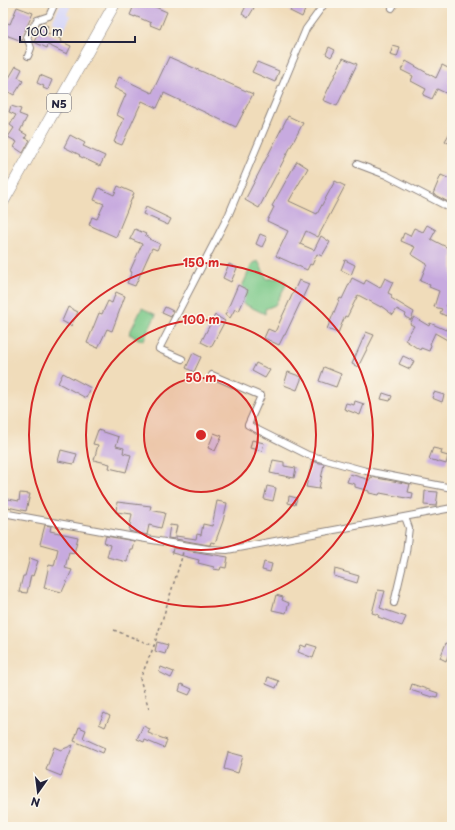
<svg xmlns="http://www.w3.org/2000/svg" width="455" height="830" font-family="'Playpen Sans',sans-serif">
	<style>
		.built { fill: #d7d7f8 }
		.green { fill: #7bc989; stroke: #4e7662 }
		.building { fill: #c7aadf }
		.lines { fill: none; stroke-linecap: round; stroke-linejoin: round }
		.minor-casing { stroke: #897f7a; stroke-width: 8 }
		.trunk-casing { stroke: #897f7a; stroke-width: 12 }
		.path { stroke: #897f7a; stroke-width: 1.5; stroke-dasharray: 3 3; stroke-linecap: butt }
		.minor { stroke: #fff; stroke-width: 6 }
		.trunk { stroke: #fff; stroke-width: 11 }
		.ring { fill: none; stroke: #d62828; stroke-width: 2 }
		.labels { text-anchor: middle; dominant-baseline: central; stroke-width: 3; stroke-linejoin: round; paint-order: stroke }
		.shield { fill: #fbf7ec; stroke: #636270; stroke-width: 1 }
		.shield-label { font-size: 11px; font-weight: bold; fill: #22223b }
		.centre { fill: #d62828; stroke: #fbf7ec; stroke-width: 2 }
		.ring-label { font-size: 12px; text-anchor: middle; font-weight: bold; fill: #d62828; stroke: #fbf7ec; stroke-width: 3; stroke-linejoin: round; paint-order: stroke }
	</style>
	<rect width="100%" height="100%" fill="#fbf7ec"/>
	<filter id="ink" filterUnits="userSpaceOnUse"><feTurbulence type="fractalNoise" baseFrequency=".025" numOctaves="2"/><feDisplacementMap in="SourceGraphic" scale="8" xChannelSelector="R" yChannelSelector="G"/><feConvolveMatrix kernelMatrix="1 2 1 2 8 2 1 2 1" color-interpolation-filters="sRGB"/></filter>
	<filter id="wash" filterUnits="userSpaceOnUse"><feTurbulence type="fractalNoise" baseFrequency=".012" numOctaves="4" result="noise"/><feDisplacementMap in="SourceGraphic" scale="16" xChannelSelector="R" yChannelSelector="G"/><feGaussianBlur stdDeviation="0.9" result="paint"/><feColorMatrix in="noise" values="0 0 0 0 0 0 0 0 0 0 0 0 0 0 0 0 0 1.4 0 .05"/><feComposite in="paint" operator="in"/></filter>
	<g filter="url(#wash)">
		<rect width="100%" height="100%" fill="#f0dcba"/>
		<!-- built -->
		<path class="built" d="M 61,3 L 72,3 L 67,14 L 71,16 L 65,28 L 52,22 Z"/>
		<!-- green -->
		<path class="green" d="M 258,261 L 267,279 L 279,278 L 287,283 L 275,305 L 265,309 L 265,314 L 236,300 L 252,264 Z
			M 142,308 L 156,315 L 143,341 L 129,334 Z"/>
		<g id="blocks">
			<!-- building -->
			<path class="building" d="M 135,3 L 146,3 L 167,12 L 160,29 L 150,25 L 151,23 L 135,16 L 135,17 L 130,15 Z
				M 294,3 L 308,3 L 302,17 L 290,11 Z
				M 247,4 L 254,8 L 248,18 L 242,14 Z
				M 17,7 L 33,13 L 23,35 L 22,41 L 3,34 L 3,21 L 10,24 Z
				M 42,24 L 48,26 L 45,32 L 61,39 L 60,41 L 71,46 L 67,54 L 48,45 L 47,48 L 34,42 Z
				M 393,46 L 400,48 L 397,57 L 390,55 Z
				M 329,47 L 335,50 L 331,57 L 326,54 Z
				M 169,57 L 253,94 L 236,127 L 164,93 L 157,108 L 142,101 L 122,145 L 114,142 L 124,119 L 117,115 L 126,94 L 114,88 L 119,77 L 152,93 Z
				M 343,58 L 357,64 L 337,106 L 323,100 Z
				M 406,61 L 436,78 L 442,65 L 452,70 L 452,74 L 448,82 L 452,84 L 452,96 L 437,89 L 432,99 L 423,95 L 426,89 L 411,81 L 413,76 L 401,70 Z
				M 257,62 L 279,71 L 275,82 L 252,72 Z
				M 16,66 L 22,69 L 18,77 L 23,81 L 14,95 L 3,89 L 3,88 Z
				M 40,75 L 52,80 L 48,90 L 43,88 L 44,86 L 37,83 Z
				M 11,106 L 21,109 L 19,114 L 27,117 L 20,131 L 27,135 L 25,138 L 30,140 L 23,153 L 14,147 L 17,142 L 8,137 L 14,128 L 10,125 L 16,115 L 9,112 Z
				M 288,116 L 303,123 L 259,208 L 245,200 Z
				M 452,129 L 452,145 L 445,141 Z
				M 70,135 L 85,143 L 83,146 L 105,156 L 100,166 L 79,156 L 80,155 L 64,147 Z
				M 297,161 L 308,168 L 289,201 L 317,214 L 335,181 L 345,186 L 318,237 L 306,231 L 300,244 L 314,250 L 321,236 L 330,242 L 322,256 L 317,254 L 312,265 L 310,264 L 307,270 L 276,256 L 288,231 L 267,221 L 274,207 L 272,206 Z
				M 441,175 L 452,180 L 452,204 L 433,194 Z
				M 118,186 L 134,193 L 116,237 L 89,225 L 92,217 L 97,219 L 104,204 L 94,200 L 99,188 L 114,195 Z
				M 146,207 L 171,219 L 168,225 L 143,214 Z
				M 427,225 L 436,230 L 431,239 L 452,250 L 452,294 L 446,306 L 450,308 L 446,316 L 440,313 L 442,309 L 434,307 L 439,291 L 429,287 L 430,285 L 420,281 L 427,264 L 411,254 L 415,247 L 401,241 L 404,233 L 410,236 L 414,228 L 423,232 Z
				M 135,229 L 146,234 L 145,235 L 150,238 L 149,239 L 160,244 L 157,250 L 152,248 L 135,286 L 127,283 L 132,272 L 130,271 L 142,244 L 130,239 Z
				M 260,234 L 267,237 L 262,247 L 256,244 Z
				M 345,260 L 355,265 L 351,275 L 341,270 Z
				M 229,264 L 237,268 L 231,282 L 223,278 Z
				M 352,278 L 364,284 L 366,280 L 380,288 L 385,278 L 393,282 L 388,293 L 392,295 L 391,298 L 414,312 L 411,320 L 405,317 L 406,314 L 397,309 L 393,315 L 381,306 L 381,307 L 358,295 L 347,317 L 345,316 L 338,333 L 327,329 L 340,298 L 342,299 Z
				M 299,280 L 309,284 L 285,335 L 284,335 L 279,345 L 264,338 L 268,329 L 275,332 Z
				M 238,285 L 248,290 L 239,311 L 235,309 L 230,318 L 225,315 Z
				M 116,292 L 125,296 L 112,331 L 107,329 L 98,348 L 87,343 L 99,313 L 102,314 L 108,301 L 112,303 Z
				M 68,307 L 78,312 L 71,326 L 62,321 Z
				M 165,307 L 173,311 L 171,317 L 162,313 Z
				M 215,315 L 225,321 L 211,347 L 201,342 Z
				M 414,317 L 429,326 L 430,323 L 446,330 L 452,319 L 452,336 L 449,341 L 435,333 L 430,344 L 431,345 L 429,351 L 421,348 L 420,350 L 405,340 L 414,326 L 410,324 Z
				M 366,332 L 374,335 L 358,367 L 352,364 Z
				M 193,353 L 201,357 L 194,372 L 186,368 Z
				M 403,356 L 414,361 L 410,369 L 399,364 Z
				M 256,363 L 270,370 L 265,378 L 252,371 Z
				M 324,367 L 341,374 L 336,387 L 319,381 Z
				M 288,372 L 302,377 L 297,390 L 284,385 Z
				M 63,373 L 91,388 L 86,398 L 58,383 Z
				M 434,392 L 444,395 L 442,402 L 432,398 Z
				M 383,393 L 392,396 L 390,401 L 381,399 Z
				M 355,401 L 364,404 L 360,415 L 344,409 L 346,403 L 354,405 Z
				M 98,430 L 119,437 L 116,446 L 124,448 L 123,453 L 131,455 L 126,472 L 109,468 L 110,464 L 94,460 L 98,445 L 93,444 Z
				M 214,433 L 222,436 L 215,451 L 208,448 Z
				M 252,440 L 264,443 L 262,451 L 250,448 Z
				M 433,448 L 442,450 L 441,454 L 448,456 L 446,464 L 429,459 Z
				M 61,450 L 77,454 L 74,464 L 58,461 Z
				M 273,460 L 284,462 L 284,466 L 296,468 L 294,478 L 270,473 Z
				M 312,461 L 324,464 L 319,489 L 306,487 Z
				M 350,474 L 370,480 L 371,477 L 410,484 L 408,492 L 413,493 L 412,499 L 380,493 L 379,495 L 369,493 L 369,491 L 355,487 L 355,484 L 347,482 Z
				M 267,486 L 276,488 L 273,501 L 264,499 Z
				M 425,491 L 438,492 L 436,506 L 424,505 Z
				M 20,493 L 30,494 L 26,511 L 3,506 L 3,498 L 19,501 Z
				M 289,496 L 297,498 L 295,505 L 288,503 Z
				M 217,501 L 227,503 L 223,521 L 215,543 L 211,542 L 210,545 L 208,545 L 176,539 L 176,536 L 196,539 L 197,534 L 201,535 L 203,524 L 212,526 Z
				M 117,502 L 151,506 L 150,510 L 165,513 L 161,528 L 149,525 L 147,535 L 129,531 L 132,514 L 116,512 Z
				M 45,525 L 51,526 L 50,531 L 78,537 L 74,553 L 69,552 L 65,568 L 72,570 L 62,592 L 44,588 L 49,565 L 54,566 L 58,549 L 40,544 Z
				M 170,525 L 177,526 L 174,539 L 168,538 Z
				M 106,536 L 134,541 L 132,549 L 130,549 L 127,562 L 107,557 L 110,545 L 104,543 Z
				M 173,548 L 228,557 L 226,568 L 221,567 L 220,570 L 213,569 L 214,567 L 198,563 L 199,560 L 172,553 Z
				M 30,558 L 38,561 L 33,576 L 31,575 L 27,593 L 19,592 L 23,576 L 25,576 Z
				M 264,562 L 272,564 L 270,572 L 262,570 Z
				M 335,569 L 359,576 L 357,583 L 334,576 Z
				M 378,590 L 385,591 L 380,608 L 406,617 L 402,626 L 378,617 L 379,615 L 372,613 Z
				M 276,595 L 283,597 L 282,600 L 289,603 L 286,613 L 272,610 Z
				M 157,642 L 168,645 L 165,654 L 155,651 Z
				M 446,643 L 452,645 L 446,661 L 440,658 Z
				M 307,644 L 317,647 L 313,658 L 298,652 L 301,645 L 306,647 Z
				M 161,667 L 174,672 L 171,678 L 159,672 Z
				M 268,677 L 279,681 L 276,688 L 266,684 Z
				M 181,684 L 192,689 L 189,695 L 179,691 Z
				M 412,684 L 438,693 L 437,697 L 433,696 L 432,697 L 410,690 Z
				M 104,713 L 110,716 L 105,727 L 99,724 Z
				M 143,726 L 150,729 L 148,733 L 167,740 L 164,748 L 145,740 L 144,742 L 137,739 Z
				M 79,727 L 86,730 L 83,738 L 105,748 L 103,753 L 74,741 Z
				M 73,745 L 61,776 L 46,770 L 54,747 L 61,750 Z
				M 228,752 L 243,756 L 238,773 L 224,769 Z"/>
		</g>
	</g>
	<g filter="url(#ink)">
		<use href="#blocks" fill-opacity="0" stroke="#897f7a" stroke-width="1"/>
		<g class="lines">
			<!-- minor casing -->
			<g class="minor-casing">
				<path id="minor" d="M 392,8 L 395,3
					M 28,56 L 31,48 L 27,37 L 37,20 L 49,16 L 55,3
					M 357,164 L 386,175 L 452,209
					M 182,359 L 159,349 L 229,214 L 306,29 L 325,3
					M 212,375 L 261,396 L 248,425 L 308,455 L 366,471 L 452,488
					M 3,513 L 140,538 L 208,549 L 227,550 L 452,508
					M 394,603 L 406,552 L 409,528 L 405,517"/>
			</g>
			<!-- trunk casing -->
			<g class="trunk-casing">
				<path id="trunk" d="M 3,202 L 115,3"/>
			</g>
			<!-- path -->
			<path class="path" d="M 114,630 L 154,646 L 182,557 L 183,551
				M 149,709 L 140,679 L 154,646"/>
			<!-- minor -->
			<use href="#minor" class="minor"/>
			<!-- trunk -->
			<use href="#trunk" class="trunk"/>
		</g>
	</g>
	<!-- distance rings -->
	<circle cx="201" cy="435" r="57" fill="#d62828" fill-opacity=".12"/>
	<g class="ring">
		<circle cx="201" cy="435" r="57"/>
		<circle cx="201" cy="435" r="115"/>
		<circle cx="201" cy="435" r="172"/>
	</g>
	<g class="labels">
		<!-- shield labels -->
		<rect class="shield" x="47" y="94" width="24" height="18" rx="3"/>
		<g class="shield-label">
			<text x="59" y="103">N5</text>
		</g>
	</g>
	<circle cx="201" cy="435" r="6" class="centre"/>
	<g class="ring-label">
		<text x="201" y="267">150 m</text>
		<text x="201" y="324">100 m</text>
		<text x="201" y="382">50 m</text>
	</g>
	<!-- margin -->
	<rect width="455" height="830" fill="none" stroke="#fbf7ec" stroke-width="16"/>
	<!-- north arrow -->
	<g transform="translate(38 792) rotate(194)" stroke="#fbf7ec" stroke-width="3" paint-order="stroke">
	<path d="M0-3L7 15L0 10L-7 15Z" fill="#22223b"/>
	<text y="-6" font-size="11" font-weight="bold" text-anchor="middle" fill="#22223b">N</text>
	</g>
	<!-- scale -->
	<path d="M20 36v6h115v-6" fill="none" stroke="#22223b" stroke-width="2"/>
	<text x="26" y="36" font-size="12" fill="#22223b" stroke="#fbf7ec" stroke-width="3" paint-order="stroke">100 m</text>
</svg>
